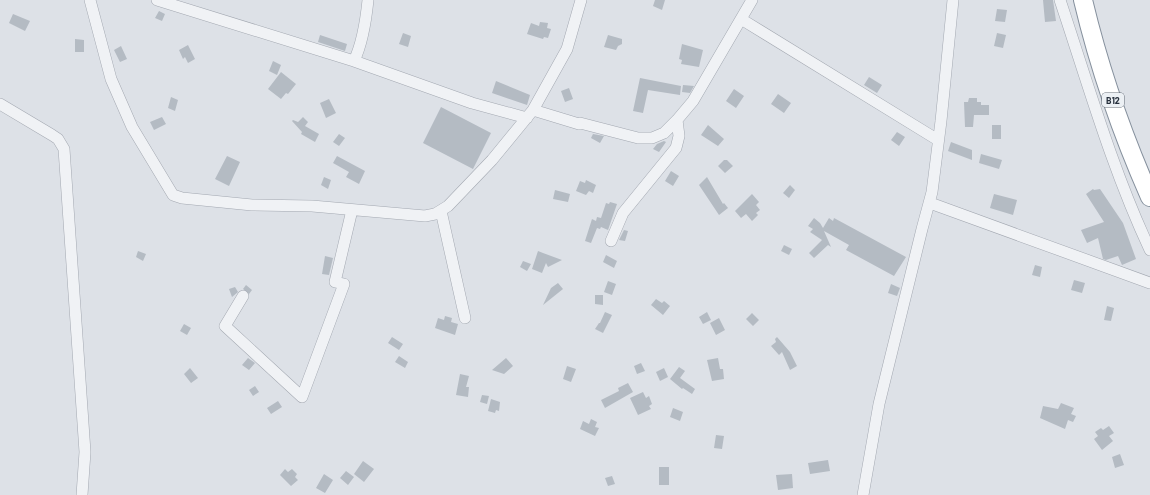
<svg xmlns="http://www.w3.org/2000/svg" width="1150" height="495" font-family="Barlow,sans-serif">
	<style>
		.building { fill: #b4bbc3 }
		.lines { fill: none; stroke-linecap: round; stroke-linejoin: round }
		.minor-casing { stroke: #a3a8b1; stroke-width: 12 }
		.trunk-casing { stroke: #85909d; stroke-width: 20 }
		.minor { stroke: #f0f2f5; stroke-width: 11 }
		.trunk { stroke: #fff; stroke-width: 18 }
		.labels { text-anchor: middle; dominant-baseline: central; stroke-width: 3.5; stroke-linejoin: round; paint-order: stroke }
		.shield { fill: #ecf0f4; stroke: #626a74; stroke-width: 1 }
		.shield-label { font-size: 9px; font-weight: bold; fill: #27303d }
	</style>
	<rect width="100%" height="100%" fill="#dde1e7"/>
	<!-- building -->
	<path class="building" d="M 655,0 L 665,0 L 662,10 L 653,6 Z
		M 1043,0 L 1053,0 L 1056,21 L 1045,22 Z
		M 997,9 L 1007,10 L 1005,22 L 995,21 Z
		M 159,11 L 165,14 L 162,21 L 155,18 Z
		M 13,14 L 30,21 L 25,31 L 9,23 Z
		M 540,22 L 548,23 L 547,28 L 551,29 L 548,38 L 544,37 L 543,39 L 527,34 L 531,23 L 539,26 Z
		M 403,33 L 411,36 L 408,47 L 399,44 Z
		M 997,33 L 1006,35 L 1003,48 L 994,46 Z
		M 320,35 L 347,44 L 345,51 L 318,42 Z
		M 608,35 L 622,39 L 622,44 L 618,46 L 616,50 L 604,47 Z
		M 75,39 L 84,40 L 84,52 L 75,52 Z
		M 682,44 L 703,50 L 699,67 L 681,64 L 682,60 L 679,59 Z
		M 188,45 L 195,59 L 188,63 L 185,57 L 183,59 L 179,50 Z
		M 121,46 L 127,59 L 120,62 L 114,50 Z
		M 273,61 L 281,65 L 277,75 L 269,71 Z
		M 281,72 L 296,84 L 288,94 L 286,93 L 281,99 L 268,89 Z
		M 869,77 L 882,85 L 877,93 L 864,85 Z
		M 640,78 L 681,86 L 680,95 L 648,90 L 643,113 L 633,111 Z
		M 496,81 L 530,95 L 527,105 L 492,93 Z
		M 683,85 L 694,86 L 690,93 L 682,92 Z
		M 569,88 L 573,99 L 565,102 L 561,91 Z
		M 734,89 L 744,96 L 736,108 L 726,101 Z
		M 778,94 L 791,103 L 784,113 L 771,104 Z
		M 171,97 L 178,100 L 175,111 L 168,108 Z
		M 969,98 L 977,98 L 977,102 L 981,102 L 981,105 L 989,105 L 989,115 L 974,115 L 973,127 L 965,127 L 964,102 L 968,102 Z
		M 329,99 L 336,113 L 326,118 L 320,103 Z
		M 441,107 L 491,133 L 473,169 L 423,143 Z
		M 162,117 L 166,124 L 154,130 L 150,122 Z
		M 303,117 L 308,122 L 305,126 L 319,134 L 315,142 L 301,134 L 302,132 L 292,121 L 293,120 L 298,122 Z
		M 708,125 L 724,139 L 718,146 L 701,135 Z
		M 992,125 L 1001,125 L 1001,139 L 992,139 Z
		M 897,132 L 905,137 L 899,146 L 891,140 Z
		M 339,134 L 345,138 L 339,146 L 333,142 Z
		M 593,134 L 604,136 L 600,143 L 591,138 Z
		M 664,141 L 666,142 L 659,152 L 653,149 L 657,144 Z
		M 951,142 L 972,150 L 972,160 L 948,151 Z
		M 981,154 L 1002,160 L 999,169 L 979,163 Z
		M 227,156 L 240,162 L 229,186 L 215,179 Z
		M 337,156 L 365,171 L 359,184 L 346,177 L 349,172 L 333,163 Z
		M 724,160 L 727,160 L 733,166 L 725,173 L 718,166 Z
		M 671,171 L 679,176 L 673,186 L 665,181 Z
		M 324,177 L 331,180 L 328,189 L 321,185 Z
		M 707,177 L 723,204 L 724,203 L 728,208 L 719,215 L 699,185 Z
		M 586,180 L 596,185 L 593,193 L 589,191 L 586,195 L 576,191 L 580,181 L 585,183 Z
		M 790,185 L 795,190 L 789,198 L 783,193 Z
		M 1093,189 L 1094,190 L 1100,189 L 1123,223 L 1136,259 L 1122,265 L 1118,256 L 1106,260 L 1103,259 L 1098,238 L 1087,243 L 1081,230 L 1104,222 L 1086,194 Z
		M 555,190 L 570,194 L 568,202 L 553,199 Z
		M 752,194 L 759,202 L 756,205 L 760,210 L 756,213 L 758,215 L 752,221 L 746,214 L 741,218 L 735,211 Z
		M 994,194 L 1017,200 L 1013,215 L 990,208 Z
		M 610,202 L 617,204 L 608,230 L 601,227 L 600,229 L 597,228 L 591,243 L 585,241 L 592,219 L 596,221 L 597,217 L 601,218 L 606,203 L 609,204 Z
		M 814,218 L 820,223 L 823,228 L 829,218 L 833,221 L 834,218 L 906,257 L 894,276 L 846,250 L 849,245 L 824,231 L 831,247 L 828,245 L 814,258 L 809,253 L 822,240 L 810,232 L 813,229 L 808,226 Z
		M 624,230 L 628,231 L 625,241 L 619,240 Z
		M 784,245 L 792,249 L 789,255 L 781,251 Z
		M 138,251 L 146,254 L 143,261 L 136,257 Z
		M 538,251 L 543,253 L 562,260 L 548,267 L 546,263 L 542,273 L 532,269 Z
		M 606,255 L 617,261 L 614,268 L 603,262 Z
		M 325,256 L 333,258 L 329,275 L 322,274 Z
		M 523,261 L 531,264 L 527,271 L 520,267 Z
		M 1035,265 L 1042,267 L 1040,277 L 1032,275 Z
		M 1074,280 L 1085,283 L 1082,293 L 1071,290 Z
		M 608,281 L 616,284 L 612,295 L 604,292 Z
		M 558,283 L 563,289 L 543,305 L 551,288 Z
		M 891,284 L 900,288 L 897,296 L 888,293 Z
		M 246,285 L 252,290 L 249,294 L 243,289 Z
		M 235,287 L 238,292 L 232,297 L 229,289 Z
		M 595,295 L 603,295 L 603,305 L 595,304 Z
		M 656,299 L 662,303 L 664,301 L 670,306 L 663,315 L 651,305 Z
		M 1107,306 L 1114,308 L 1111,321 L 1104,320 Z
		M 605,312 L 612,315 L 603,333 L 595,329 L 599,323 L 600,323 Z
		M 707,312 L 711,320 L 703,324 L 699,317 Z
		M 752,313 L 759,320 L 753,326 L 746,319 Z
		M 445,316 L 452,318 L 451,322 L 458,324 L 455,335 L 435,328 L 438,318 L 444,320 Z
		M 719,318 L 725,330 L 716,335 L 710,323 Z
		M 184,324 L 191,328 L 187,335 L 180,331 Z
		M 392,337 L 403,344 L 399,350 L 388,343 Z
		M 777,337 L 790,352 L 797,366 L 790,370 L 782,352 L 779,355 L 771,346 L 776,342 L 775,339 Z
		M 399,356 L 408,362 L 405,368 L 395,362 Z
		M 248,358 L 255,363 L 249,370 L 242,365 Z
		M 506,358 L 513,366 L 504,374 L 492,370 Z
		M 718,358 L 720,369 L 723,369 L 724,379 L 712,381 L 707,360 Z
		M 641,363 L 645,371 L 637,374 L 634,366 Z
		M 567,366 L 576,369 L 571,382 L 563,379 Z
		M 679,367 L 685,371 L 680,378 L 695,389 L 692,394 L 683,388 L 682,389 L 670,379 Z
		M 190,368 L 198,378 L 191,383 L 184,374 Z
		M 664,368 L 668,377 L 660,381 L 656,372 Z
		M 460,374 L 469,376 L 466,387 L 469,387 L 468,397 L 456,395 Z
		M 628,383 L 633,392 L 605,408 L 601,400 L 619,391 L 618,388 Z
		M 255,386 L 259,392 L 253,396 L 249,390 Z
		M 643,392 L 646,398 L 649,396 L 652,404 L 649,406 L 651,409 L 638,415 L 630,398 Z
		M 482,395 L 489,396 L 487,404 L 480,402 Z
		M 491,399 L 500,402 L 499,411 L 496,410 L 495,413 L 488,411 Z
		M 278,401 L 282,407 L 271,414 L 267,408 Z
		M 1061,403 L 1074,408 L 1071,414 L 1076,416 L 1073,422 L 1068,420 L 1065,429 L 1040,418 L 1043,406 L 1058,409 Z
		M 673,408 L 683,412 L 680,421 L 670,417 Z
		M 591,419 L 597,422 L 595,427 L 599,428 L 595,436 L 580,429 L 583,421 L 589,424 Z
		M 1109,426 L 1114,433 L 1109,436 L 1113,441 L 1102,450 L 1094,439 L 1098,436 L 1095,432 L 1101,428 L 1103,430 Z
		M 716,435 L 724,436 L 722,449 L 714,448 Z
		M 1120,454 L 1124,465 L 1115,468 L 1112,457 Z
		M 828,460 L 830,471 L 810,474 L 808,463 Z
		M 363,461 L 374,469 L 364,482 L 354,474 Z
		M 659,467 L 669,467 L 669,485 L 659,485 Z
		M 285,469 L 288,472 L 292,469 L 297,474 L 295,477 L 298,480 L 291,486 L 280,475 Z
		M 346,471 L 354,477 L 348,485 L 340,478 Z
		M 324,474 L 333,480 L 325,493 L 316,488 Z
		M 792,474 L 793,488 L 778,490 L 776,475 Z
		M 612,476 L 615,484 L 608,486 L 605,478 Z"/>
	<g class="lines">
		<!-- minor casing -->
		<g class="minor-casing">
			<path id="minor" d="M 90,0 L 111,79 L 132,127 L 173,195 L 182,198 L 252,205 L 312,206 L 425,216 L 435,214 L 448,206 L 492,160 L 533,110 L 579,124 L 580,123 L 638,138 L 652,138 L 664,133 L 677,120 L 693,101 L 752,0
				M 157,0 L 354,61
				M 368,0 C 366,20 363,42 354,61 L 472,103 L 527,118
				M 1060,0 C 1088,84 1112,169 1150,250
				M 741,19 L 938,140
				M 0,104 L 52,135 L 58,139 L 64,149 L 85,452 L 82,495
				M 533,110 L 567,49 L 581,0
				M 930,203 L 1150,283
				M 441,211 L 465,318
				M 611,241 L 623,213 L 676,148 L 679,136 L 677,120
				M 243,296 L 225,326 L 302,397 L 344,284 L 335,282 L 352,210
				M 863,495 L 879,404 L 922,229 L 932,192 L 941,121 L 953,0"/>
		</g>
		<!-- trunk casing -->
		<g class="trunk-casing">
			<path id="trunk" d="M 1083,0 C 1099,67 1122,134 1150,197"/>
		</g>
		<!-- minor -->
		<use href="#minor" class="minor"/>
		<!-- trunk -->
		<use href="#trunk" class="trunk"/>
	</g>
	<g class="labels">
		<!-- shield labels -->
		<rect class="shield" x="1102" y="93" width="22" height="14" rx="3"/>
		<g class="shield-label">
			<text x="1113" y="100">B12</text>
		</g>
	</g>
</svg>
